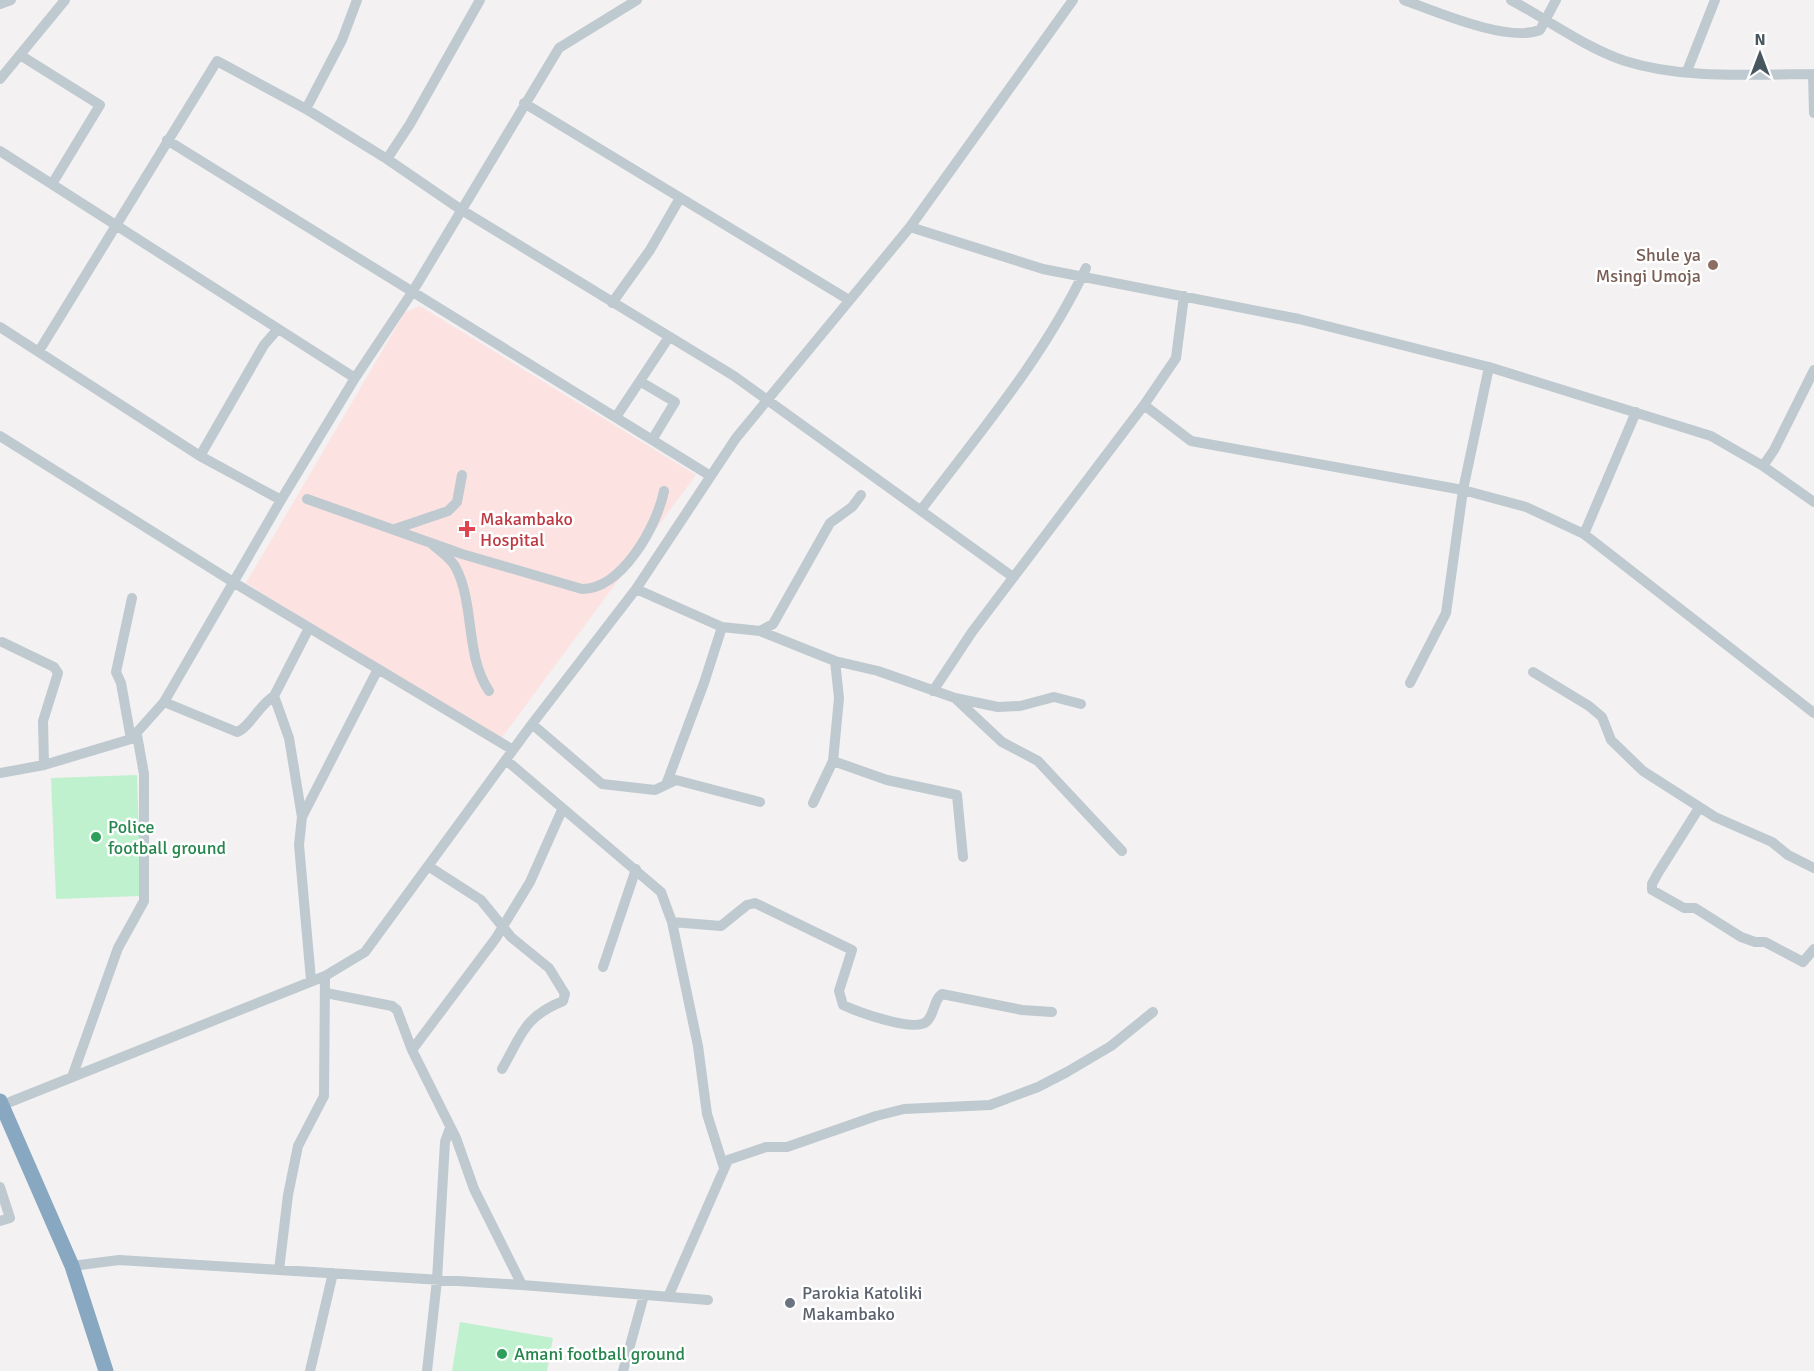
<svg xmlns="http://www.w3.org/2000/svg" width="1814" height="1371" font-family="Signika,sans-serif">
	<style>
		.medical { fill: #fce3e2 }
		.green { fill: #bff1cf }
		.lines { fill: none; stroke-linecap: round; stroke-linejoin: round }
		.minor { stroke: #bfc9d0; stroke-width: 10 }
		.highway { stroke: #88a7c1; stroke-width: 15 }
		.education-dot { fill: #8d6e63; stroke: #fff; stroke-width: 2 }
		.health-dot { fill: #e0444e; stroke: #fff; stroke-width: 2 }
		.leisure-dot { fill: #2e9e5b; stroke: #fff; stroke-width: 2 }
		.worship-dot { fill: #6b7280; stroke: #fff; stroke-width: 2 }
		.labels { text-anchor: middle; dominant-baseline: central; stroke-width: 5; stroke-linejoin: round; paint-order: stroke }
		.education-label { font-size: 18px; fill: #785e54; stroke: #fff; text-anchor: end }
		.health-label { font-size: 18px; fill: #be3a42; stroke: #fff; text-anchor: start }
		.leisure-label { font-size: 18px; fill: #27864d; stroke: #fff; text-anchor: start }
		.worship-label { font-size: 18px; fill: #5b616d; stroke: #fff; text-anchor: start }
	</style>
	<rect width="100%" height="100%" fill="#f3f1f1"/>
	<!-- medical -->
	<path class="medical" d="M 420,306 L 696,475 L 500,740 L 246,583 L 405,312 Z"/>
	<!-- green -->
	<path class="green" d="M 137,775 L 141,896 L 56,899 L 51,778 Z
		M 460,1322 L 553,1338 L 547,1371 L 452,1371 Z"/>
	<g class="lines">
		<!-- minor -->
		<path class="minor" d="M 1404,0 C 1437,12 1508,43 1540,30 L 1556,0
			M 1511,0 C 1548,20 1586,48 1625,61 C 1685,80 1753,74 1814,74
			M 0,4 L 11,0
			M 20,55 L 100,105 L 52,184
			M 1687,71 L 1715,0
			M 1813,74 L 1814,113
			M 0,79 L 65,0
			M 524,103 L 849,300
			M 306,109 L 342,40 L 357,0
			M 167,140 L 709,475
			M 0,151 L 355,378
			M 387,159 L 410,124 L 480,0
			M 910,227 L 1043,269 L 1299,319 L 1489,367 L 1711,436 L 1763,466 L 1814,502
			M 612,303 L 650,250 L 680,198
			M 0,327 L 200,456 L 281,500
			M 39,351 L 217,61 L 306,109 L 387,159 L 460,209 L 734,376 L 1013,577
			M 641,382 L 675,402 L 652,440
			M 1144,405 L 1191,441 L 1463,490 L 1526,507 L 1584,534 L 1814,713
			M 616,417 L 669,337
			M 0,436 L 233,582 L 513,750
			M 200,456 L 264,345 L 277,330
			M 1763,466 L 1774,450 L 1814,370
			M 307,499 L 462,554 L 582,589 C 622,589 657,526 664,491
			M 921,510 C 980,432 1044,357 1086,268
			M 395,529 L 448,511 L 457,502 L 462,475
			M 1584,534 L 1636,412
			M 433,545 C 440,551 452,559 456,568 C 475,605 465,656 489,691
			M 636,589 L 722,627 L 760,631 L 835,661 L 878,671 L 955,698 L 1002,742 L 1038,761 L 1122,851
			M 760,631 L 773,624 L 830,523 L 852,507 L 861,495
			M 2,642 L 54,667 L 58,673 L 43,721 L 44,765
			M 1533,672 L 1589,706 L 1602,717 L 1611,740 L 1643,771 L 1715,817 L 1772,842 L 1788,855 L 1814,868
			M 1410,683 L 1446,613 L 1463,490 L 1489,367
			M 933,691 L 972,632 L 1144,405 L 1176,358 L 1184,296
			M 955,698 L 998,707 L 1020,706 L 1054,697 L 1081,704
			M 164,702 L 237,732 C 250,727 259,705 274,696
			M 532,724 L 602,784 L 655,790 L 676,780 L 760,802
			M 131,739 L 121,683 L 116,672 L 132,598
			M 506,760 L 661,892 L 672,922 L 698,1046 L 707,1114 L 724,1168
			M 833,761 L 887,780 L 957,795 L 963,857
			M 0,773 L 44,765 L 131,739 L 164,702 L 281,500 L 355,378 L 413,291 L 559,48 L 637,0
			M 667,782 L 704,683 L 722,627
			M 813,803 L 833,761 L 839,698 L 835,661
			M 1699,808 L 1658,873 L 1652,884 L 1652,890 L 1684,908 L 1695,908 L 1741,937 L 1755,942 L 1765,942 L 1803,962 L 1814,949
			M 302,817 L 289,738 L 274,696 L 309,628
			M 428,866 L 481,900 L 511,937 L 549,968 L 565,994 L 563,1001 C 524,1017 522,1034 502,1069
			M 672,922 L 721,926 L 747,905 L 755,903 L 852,950 L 839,991 L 843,1005 C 858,1012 913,1032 926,1022 C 935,1015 933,1000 942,994 L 1022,1010 L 1052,1012
			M 603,967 L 636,869
			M 311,980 L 299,845 L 302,817 L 378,669
			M 326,993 L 392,1006 L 397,1010 L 412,1050 L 456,1138 L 474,1189 L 522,1285
			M 412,1050 L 496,938 L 530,882 L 562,810
			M 72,1077 L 118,948 L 144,901 L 144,774 L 137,735
			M 0,1106 L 325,976 L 365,952 L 532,724 L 636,589 L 736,438 L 910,227 L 1073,0
			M 0,1187 L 10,1218 L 0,1221
			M 72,1266 L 119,1260 L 522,1285 L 708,1300
			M 279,1270 L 288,1195 L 298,1146 L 324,1096 L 325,976
			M 668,1297 L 728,1160 L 766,1147 L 787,1147 L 876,1116 L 904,1109 L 990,1105 L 1038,1087 L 1067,1072 L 1111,1046 L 1153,1012
			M 310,1371 L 333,1273
			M 427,1371 L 437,1280 L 445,1142 L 450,1128
			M 623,1371 L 644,1295"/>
		<!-- highway -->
		<path class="highway" d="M 0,1101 L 72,1266 L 106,1371"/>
	</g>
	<!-- markers -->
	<circle class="education-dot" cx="1713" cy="265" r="6"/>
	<path class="health-dot" d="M464 520h6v6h6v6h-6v6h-6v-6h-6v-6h6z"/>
	<g class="leisure-dot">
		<circle cx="96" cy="837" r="6"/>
		<circle cx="502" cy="1354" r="6"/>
	</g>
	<circle class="worship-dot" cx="790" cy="1303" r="6"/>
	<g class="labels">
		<!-- education labels -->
		<g class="education-label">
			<text x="1701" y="255">Shule ya<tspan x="1701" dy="21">Msingi Umoja</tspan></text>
		</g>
		<!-- health labels -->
		<g class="health-label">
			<text x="480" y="519">Makambako<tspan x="480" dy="21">Hospital</tspan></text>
		</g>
		<!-- leisure labels -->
		<g class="leisure-label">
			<text x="108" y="827">Police<tspan x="108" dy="21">football ground</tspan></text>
			<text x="514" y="1354">Amani football ground</text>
		</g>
		<!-- worship labels -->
		<g class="worship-label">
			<text x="802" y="1293">Parokia Katoliki<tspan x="802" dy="21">Makambako</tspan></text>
		</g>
	</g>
	<!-- north arrow -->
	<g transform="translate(1760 54)" stroke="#ffffff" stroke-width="4.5" paint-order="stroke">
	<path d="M0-4.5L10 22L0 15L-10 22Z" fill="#48565f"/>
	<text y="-9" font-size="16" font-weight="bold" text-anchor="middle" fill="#48565f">N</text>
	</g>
</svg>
